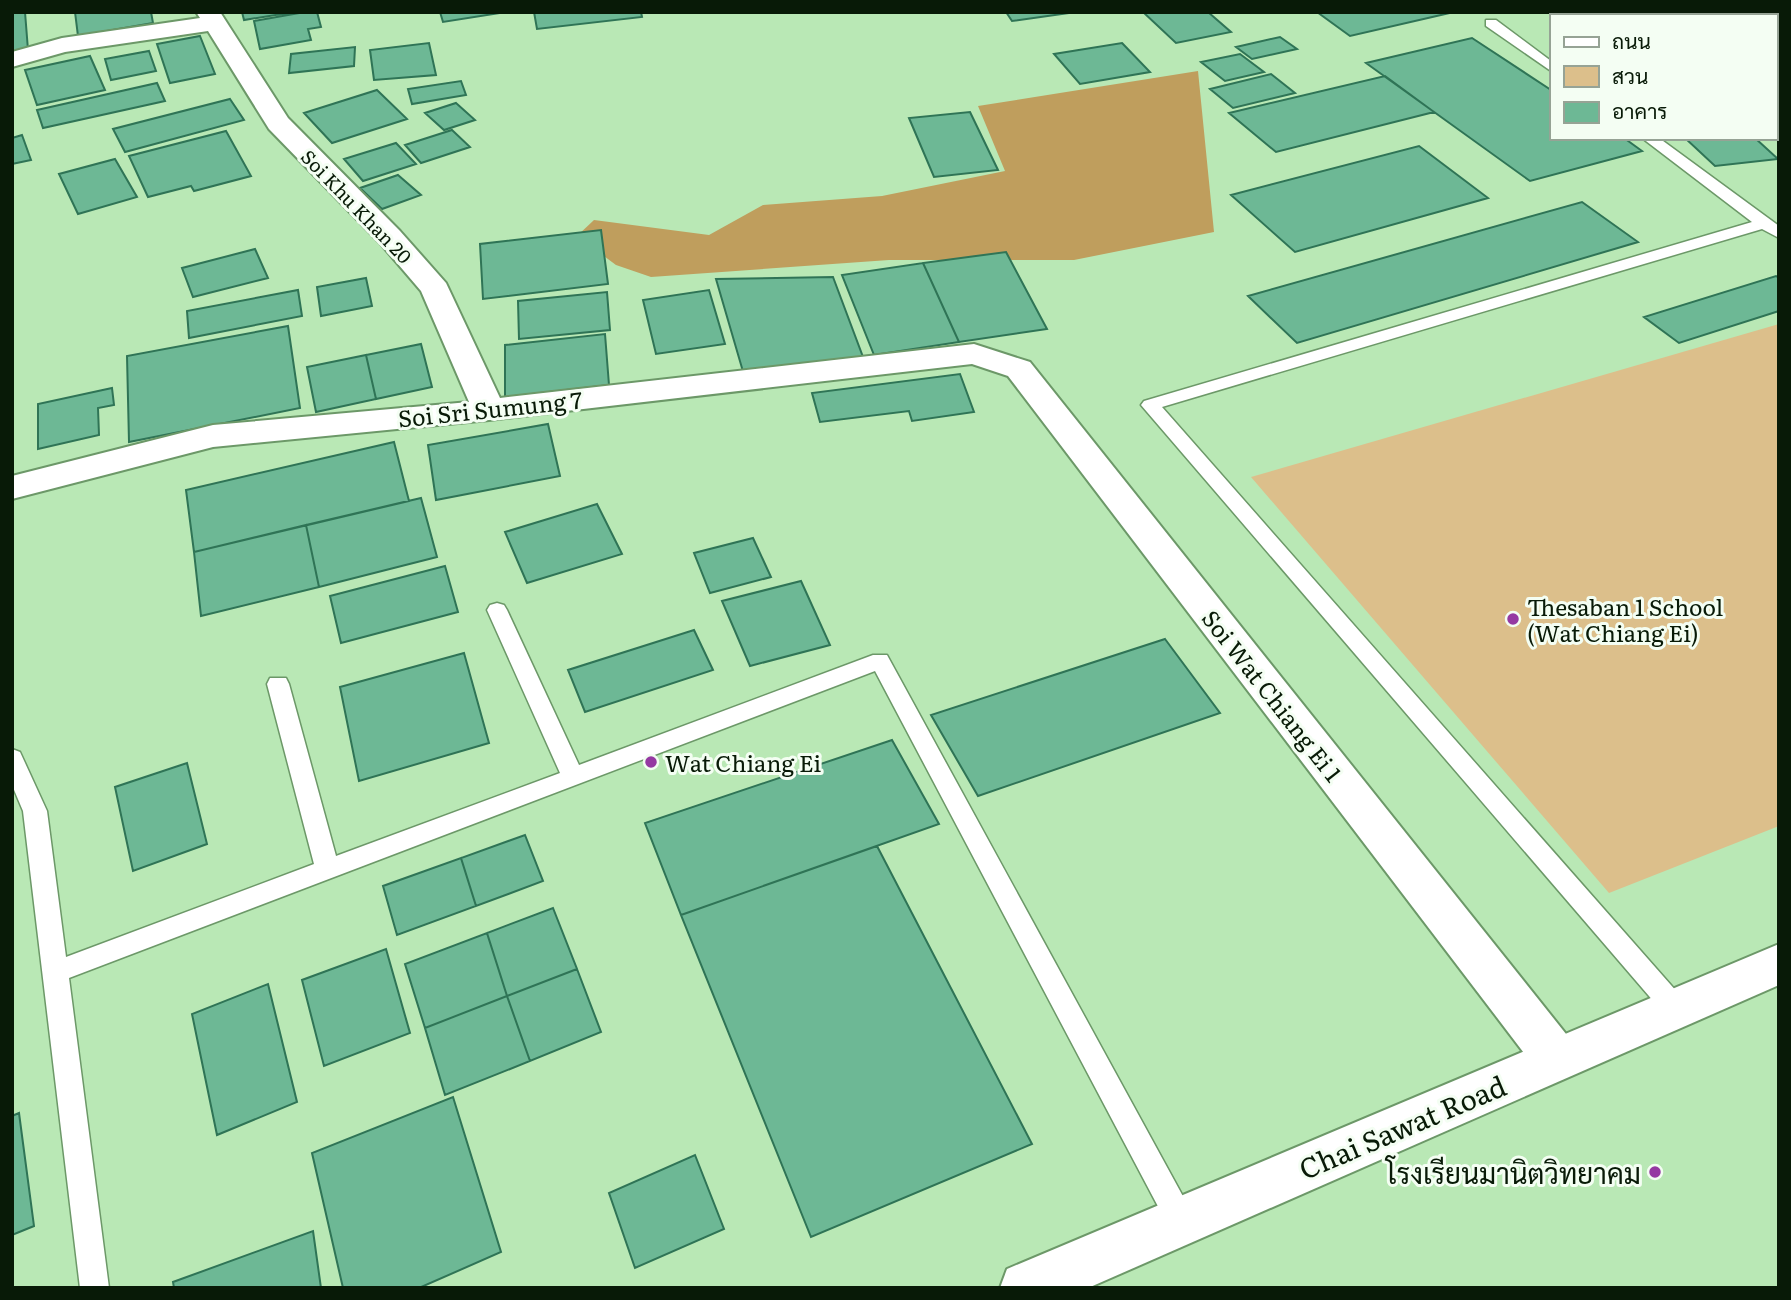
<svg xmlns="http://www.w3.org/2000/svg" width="1791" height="1300" font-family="Literata,Sarabun,serif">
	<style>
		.green { fill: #dcbf8b }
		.forest { fill: #bf9e5d }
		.building { fill: #6db895; stroke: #2f7456; stroke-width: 2 }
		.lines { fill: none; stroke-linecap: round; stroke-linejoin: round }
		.lane-casing { stroke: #6c9868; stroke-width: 3 }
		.street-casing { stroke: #6c9868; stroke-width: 4 }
		.secondary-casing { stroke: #6c9868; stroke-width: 4 }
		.lane { fill: #fff; fill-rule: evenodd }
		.street { fill: #fff; fill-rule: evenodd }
		.secondary { fill: #fff; fill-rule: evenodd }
		.poi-dot { fill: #9539a2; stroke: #f4fef3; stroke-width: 2.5 }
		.labels { text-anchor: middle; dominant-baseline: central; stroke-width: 6; stroke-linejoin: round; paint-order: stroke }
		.far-street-label { font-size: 19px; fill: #081a07; stroke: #f4fef3 }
		.street-label { font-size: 23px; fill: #081a07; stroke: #f4fef3 }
		.poi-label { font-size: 23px; fill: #081a07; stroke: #f4fef3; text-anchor: start }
		.near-street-label { font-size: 28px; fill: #081a07; stroke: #f4fef3 }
		.near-poi-label { font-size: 28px; fill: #081a07; stroke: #f4fef3; text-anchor: end }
	</style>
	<rect width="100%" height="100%" fill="#b9e8b5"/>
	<!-- green -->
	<path class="green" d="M 1779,324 L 1779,826 L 1609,893 L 1251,477 Z"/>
	<!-- forest -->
	<path class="forest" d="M 1198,71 L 1214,232 L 1074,260 L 889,260 L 651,277 L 616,265 L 577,236 L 594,220 L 709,235 L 763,205 L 882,196 L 1005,171 L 978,106 Z"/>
	<!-- building -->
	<path class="building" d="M 12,12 L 25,12 L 28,50 L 12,55 Z
		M 75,12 L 151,12 L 153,23 L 78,36 Z
		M 242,12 L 294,12 L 244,20 Z
		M 305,12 L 317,12 L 321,27 L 308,29 L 311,40 L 260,49 L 254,21 Z
		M 440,12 L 506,12 L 443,22 Z
		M 534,12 L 641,12 L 642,17 L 537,29 Z
		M 1006,12 L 1076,12 L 1012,21 Z
		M 1143,12 L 1208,12 L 1231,32 L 1176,43 Z
		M 1317,12 L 1454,12 L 1350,36 Z
		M 1550,12 L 1612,12 L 1616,16 L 1554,16 Z
		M 1753,12 L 1779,12 L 1779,76 L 1775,74 L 1775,16 L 1743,16 Z
		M 200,36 L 215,74 L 170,83 L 157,44 Z
		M 1280,37 L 1297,49 L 1252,59 L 1236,47 Z
		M 1472,38 L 1551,90 L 1551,138 L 1624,138 L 1642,151 L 1530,181 L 1366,63 Z
		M 429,43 L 436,75 L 374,80 L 370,50 Z
		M 1122,43 L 1150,72 L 1080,84 L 1054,54 Z
		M 355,47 L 354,66 L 289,73 L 291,54 Z
		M 149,51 L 156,71 L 111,80 L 105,59 Z
		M 1240,54 L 1264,72 L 1225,81 L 1201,62 Z
		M 90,56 L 105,90 L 37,105 L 25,70 Z
		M 1271,74 L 1295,93 L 1233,108 L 1210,89 Z
		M 1385,76 L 1434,112 L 1276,152 L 1229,113 Z
		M 461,81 L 466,95 L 412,104 L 408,89 Z
		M 157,83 L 165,101 L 43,128 L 37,110 Z
		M 377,90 L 407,119 L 332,143 L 304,113 Z
		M 230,99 L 244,120 L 125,152 L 113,129 Z
		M 456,103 L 475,120 L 444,130 L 425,113 Z
		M 970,112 L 998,170 L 934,177 L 909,118 Z
		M 452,130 L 470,147 L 421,163 L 405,145 Z
		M 226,131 L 251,176 L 194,191 L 191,186 L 148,197 L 129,156 Z
		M 22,135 L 31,160 L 12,164 L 12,138 Z
		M 1685,138 L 1755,138 L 1778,159 L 1715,166 Z
		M 396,143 L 416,164 L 363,181 L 344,159 Z
		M 1419,146 L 1488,198 L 1295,252 L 1231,195 Z
		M 115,159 L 137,197 L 78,214 L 59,174 Z
		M 398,175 L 421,195 L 382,209 L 360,188 Z
		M 1582,202 L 1638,242 L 1297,343 L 1248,296 Z
		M 601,230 L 608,284 L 483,299 L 480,244 Z
		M 255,249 L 268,278 L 193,297 L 182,268 Z
		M 1006,252 L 1047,329 L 959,342 L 923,263 Z
		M 923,263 L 959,342 L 874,355 L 842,275 Z
		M 1776,276 L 1779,278 L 1779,311 L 1679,343 L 1644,317 Z
		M 833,277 L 863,357 L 744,375 L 716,279 Z
		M 366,278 L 372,306 L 321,316 L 317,287 Z
		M 298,290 L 302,316 L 189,338 L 187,311 Z
		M 709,290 L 725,344 L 656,354 L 643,300 Z
		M 607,292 L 610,330 L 519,339 L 518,301 Z
		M 288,326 L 300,408 L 129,442 L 127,356 Z
		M 605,334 L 609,385 L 505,397 L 505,345 Z
		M 421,344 L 432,387 L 376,399 L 366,355 Z
		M 366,355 L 376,399 L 316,412 L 307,367 Z
		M 960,374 L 974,412 L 912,421 L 909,411 L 820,422 L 812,393 Z
		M 112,388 L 114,405 L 98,408 L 99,435 L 38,449 L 38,404 Z
		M 548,424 L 560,476 L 436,500 L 428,445 Z
		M 394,442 L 409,501 L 194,552 L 186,490 Z
		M 421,498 L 437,557 L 319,587 L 306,525 Z
		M 597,504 L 622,554 L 527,583 L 505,532 Z
		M 306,525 L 319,587 L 201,616 L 194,552 Z
		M 753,538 L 771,577 L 710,593 L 694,553 Z
		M 445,566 L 458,612 L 341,643 L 330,596 Z
		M 801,581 L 830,645 L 750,666 L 722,601 Z
		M 694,630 L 713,670 L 585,712 L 568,670 Z
		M 1165,639 L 1220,713 L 978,796 L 931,715 Z
		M 464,653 L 489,743 L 359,781 L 340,687 Z
		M 892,740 L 939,824 L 681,915 L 645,823 Z
		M 187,763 L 207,844 L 133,871 L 115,787 Z
		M 525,835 L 543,881 L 476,906 L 461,858 Z
		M 877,846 L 1032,1144 L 811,1237 L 681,915 Z
		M 461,858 L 476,906 L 397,935 L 383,886 Z
		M 553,908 L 577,969 L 507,996 L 487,933 Z
		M 487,933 L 507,996 L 425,1028 L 405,964 Z
		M 386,949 L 410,1033 L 324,1066 L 302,980 Z
		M 577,969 L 601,1032 L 530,1061 L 507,996 Z
		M 268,984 L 297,1102 L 217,1135 L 192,1014 Z
		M 507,996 L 530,1061 L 445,1095 L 425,1028 Z
		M 453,1097 L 501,1252 L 419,1288 L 343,1288 L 312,1153 Z
		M 19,1113 L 34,1226 L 12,1235 L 12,1116 Z
		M 695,1155 L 724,1229 L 635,1268 L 609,1193 Z
		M 313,1231 L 321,1288 L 174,1288 L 173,1282 Z"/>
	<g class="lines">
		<!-- lane casing -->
		<g class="lane-casing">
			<path id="lane" d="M 1486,20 L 1496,20 L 1551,61 L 1551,71 L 1486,26 Z
				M 1642,138 L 1659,138 L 1779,226 L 1779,238 L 1762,229 L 1162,407 L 1685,1001 L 1689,1009 L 1685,1017 L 1676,1020 L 1667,1017 L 1141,405 L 1144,401 L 1752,222 Z
				M 497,603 L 504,605 L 507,610 L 579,765 L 873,655 L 887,655 L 1191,1211 L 1195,1221 L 1191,1231 L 1181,1235 L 1171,1231 L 875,671 L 69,978 L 109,1288 L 80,1288 L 23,811 L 12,785 L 12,749 L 20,752 L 47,811 L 66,957 L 314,864 L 267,684 L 270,678 L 286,678 L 289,684 L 336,856 L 560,773 L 487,610 L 490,605 Z"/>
		</g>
		<!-- street casing -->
		<g class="street-casing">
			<path id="street" d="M 196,12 L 220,12 L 288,118 L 400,231 L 446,283 L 500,398 L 974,344 L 1030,362 L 1574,1044 L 1581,1059 L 1574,1074 L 1557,1081 L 1540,1074 L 1008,376 L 972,364 L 489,420 L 213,447 L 12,499 L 12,476 L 213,425 L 469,402 L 421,291 L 380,243 L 269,129 L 208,31 L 65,52 L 12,67 L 12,52 L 62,38 L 200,18 Z"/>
		</g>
		<!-- secondary casing -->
		<g class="secondary-casing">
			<path id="secondary" d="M 1779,944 L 1779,985 L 1088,1288 L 1000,1288 L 1007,1269 Z"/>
		</g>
		<!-- lane -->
		<use href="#lane" class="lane"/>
		<!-- street -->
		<use href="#street" class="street"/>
		<!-- secondary -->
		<use href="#secondary" class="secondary"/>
	</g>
	<!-- markers -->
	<g class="poi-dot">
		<circle cx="1513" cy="619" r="7"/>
		<circle cx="651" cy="762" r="7"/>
		<circle cx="1655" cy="1172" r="7"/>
	</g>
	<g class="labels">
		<!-- far-street labels -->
		<g class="far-street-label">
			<text transform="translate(357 206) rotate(46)">Soi Khu Khan 20</text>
		</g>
		<!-- street labels -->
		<g class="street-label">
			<text transform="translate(490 408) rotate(-6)">Soi Sri Sumung 7</text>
			<text transform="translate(1273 695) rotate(52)">Soi Wat Chiang Ei 1</text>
		</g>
		<!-- poi labels -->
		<g class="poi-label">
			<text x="1527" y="606">Thesaban 1 School<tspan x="1527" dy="26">(Wat Chiang Ei)</tspan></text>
			<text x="665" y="762">Wat Chiang Ei</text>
		</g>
		<!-- near-street labels -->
		<g class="near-street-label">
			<text transform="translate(1402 1126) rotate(-23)">Chai Sawat Road</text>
		</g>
		<!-- near-poi labels -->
		<g class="near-poi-label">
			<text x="1641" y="1172">โรงเรียนมานิตวิทยาคม</text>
		</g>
	</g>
	<!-- border -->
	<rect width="1791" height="1300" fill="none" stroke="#081a07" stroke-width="28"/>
	<!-- legend -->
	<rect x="1550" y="14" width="228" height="126" fill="#f4fef3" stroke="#96a395" stroke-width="2"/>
	<rect x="1564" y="37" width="35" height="10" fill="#ffffff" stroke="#96a395" stroke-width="2"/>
	<text x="1612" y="49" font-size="21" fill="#081a07">ถนน</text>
	<rect x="1564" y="66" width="35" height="21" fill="#dcbf8b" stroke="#96a395" stroke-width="2"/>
	<text x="1612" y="84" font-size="21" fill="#081a07">สวน</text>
	<rect x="1564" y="102" width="35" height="21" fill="#6db895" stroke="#96a395" stroke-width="2"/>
	<text x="1612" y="119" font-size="21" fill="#081a07">อาคาร</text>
</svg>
